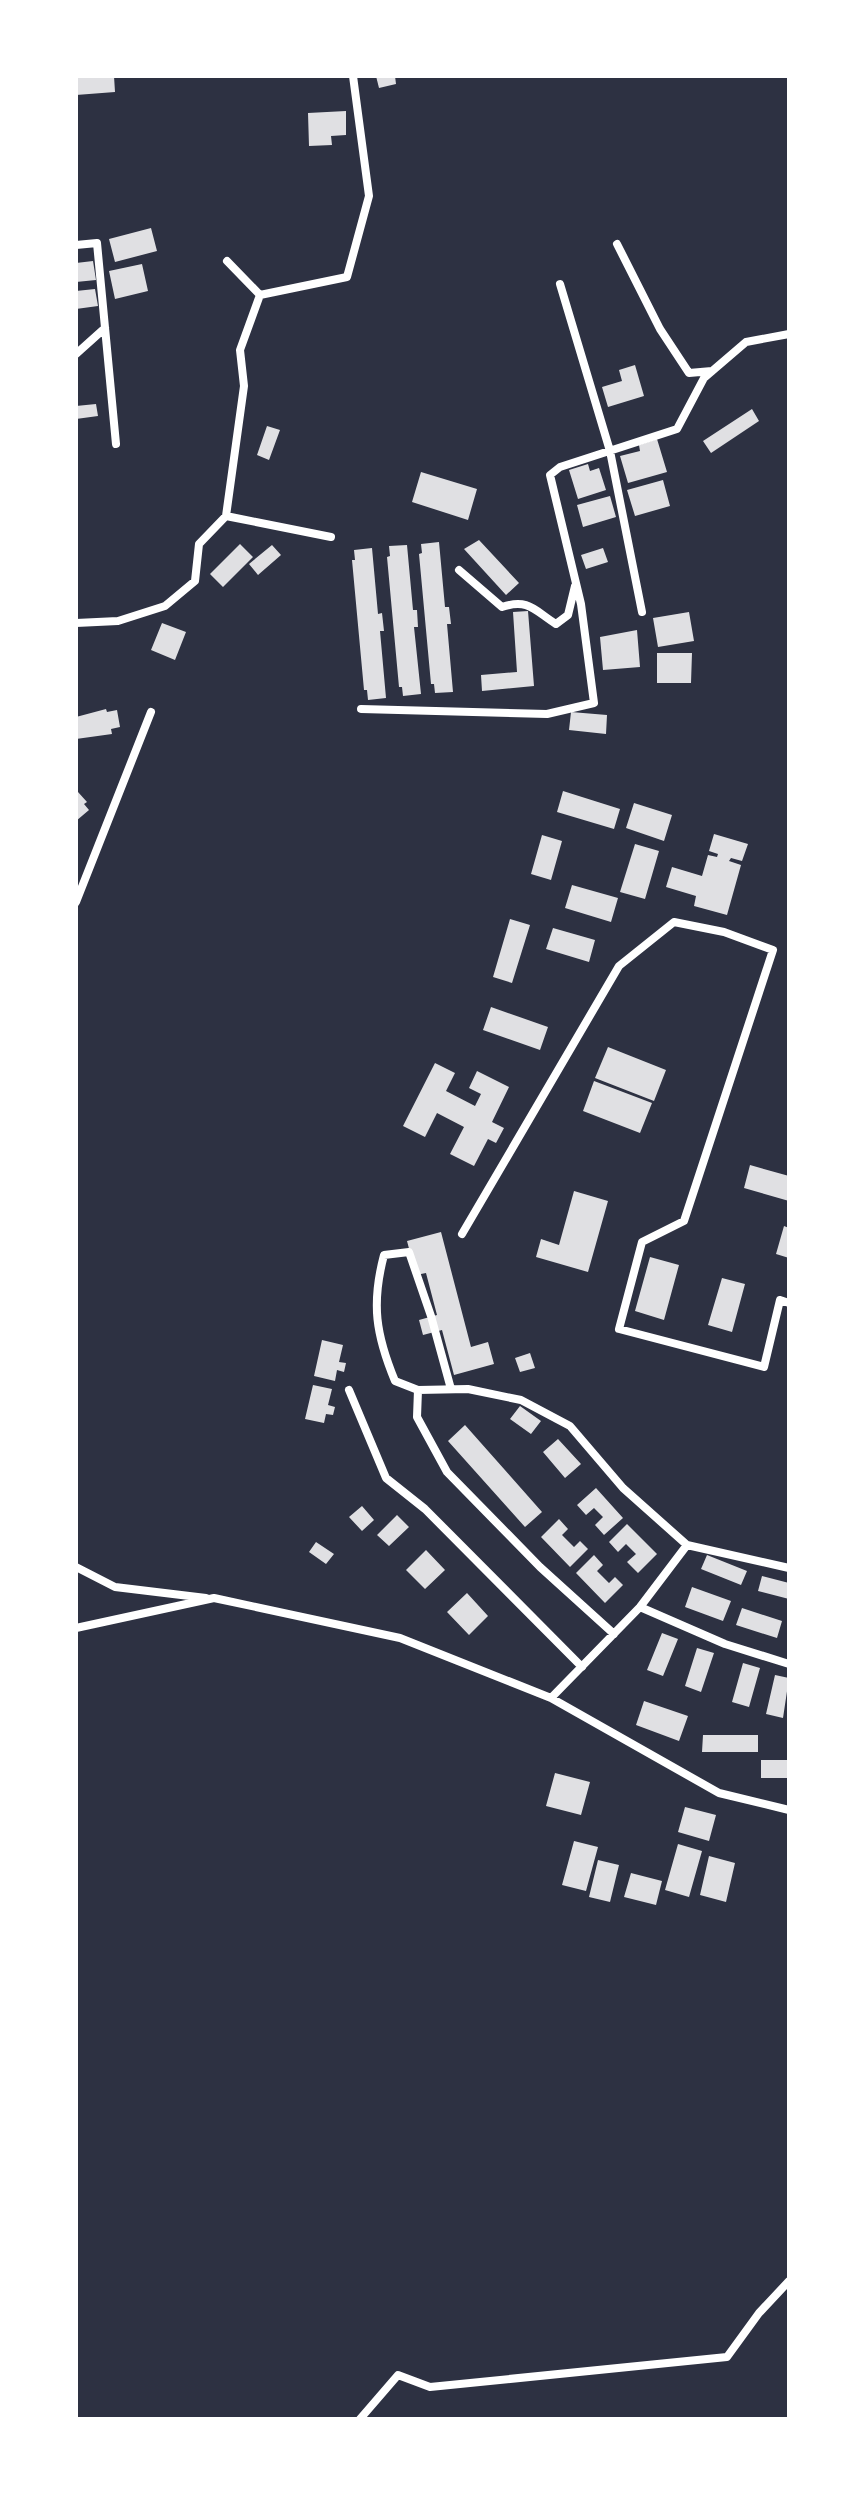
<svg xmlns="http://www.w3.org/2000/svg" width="865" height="2495" font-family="'PT Sans Narrow',sans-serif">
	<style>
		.building { fill: #e0e0e3 }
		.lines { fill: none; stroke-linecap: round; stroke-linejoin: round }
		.minor { stroke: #fff; stroke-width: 8 }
	</style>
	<rect width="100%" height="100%" fill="#2d3142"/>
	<!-- building -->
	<path class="building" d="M 76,76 L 114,76 L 115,92 L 76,95 Z
		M 376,76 L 395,76 L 396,84 L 379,88 Z
		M 346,111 L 346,135 L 331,136 L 332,145 L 309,146 L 308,113 Z
		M 151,228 L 157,251 L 115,262 L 109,239 Z
		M 93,261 L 96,280 L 76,282 L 76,263 Z
		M 142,264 L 148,291 L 115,299 L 109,271 Z
		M 95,289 L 98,306 L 76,309 L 76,291 Z
		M 635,365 L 644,396 L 608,407 L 602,387 L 622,381 L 619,370 Z
		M 96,404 L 98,416 L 76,419 L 76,406 Z
		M 752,409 L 759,421 L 711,453 L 703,441 Z
		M 267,426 L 280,430 L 269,460 L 257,455 Z
		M 657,439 L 667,472 L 628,483 L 620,456 L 640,451 L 639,445 Z
		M 588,464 L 590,471 L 599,468 L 606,490 L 578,499 L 569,470 Z
		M 421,472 L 477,489 L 468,520 L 412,502 Z
		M 663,480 L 670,506 L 635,516 L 627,490 Z
		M 610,496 L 616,517 L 583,527 L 577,505 Z
		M 479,540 L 519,583 L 506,595 L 464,549 Z
		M 439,542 L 445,607 L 449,607 L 451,624 L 447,624 L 453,692 L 435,693 L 434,684 L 431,684 L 419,554 L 422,553 L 421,544 Z
		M 240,544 L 253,557 L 223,587 L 210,574 Z
		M 272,545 L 281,555 L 258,575 L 249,564 Z
		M 407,545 L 413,610 L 417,610 L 418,627 L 414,627 L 421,694 L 403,696 L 402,687 L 399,687 L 387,557 L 390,556 L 389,546 Z
		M 372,548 L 378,614 L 382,613 L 384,631 L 380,631 L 386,698 L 368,700 L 367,690 L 364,690 L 352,560 L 355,560 L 354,550 Z
		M 603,548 L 608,562 L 586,569 L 581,555 Z
		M 528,611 L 534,686 L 482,691 L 481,675 L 517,672 L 513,612 Z
		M 689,612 L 694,641 L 658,647 L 653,618 Z
		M 162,623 L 186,632 L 175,660 L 151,650 Z
		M 637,630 L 640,667 L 603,670 L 600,637 Z
		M 657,653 L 692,653 L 691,683 L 657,683 Z
		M 106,709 L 107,712 L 117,710 L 120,727 L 111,729 L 112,734 L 76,739 L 76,717 Z
		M 571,712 L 607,715 L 606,734 L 569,730 Z
		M 563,791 L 620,809 L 614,829 L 557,812 Z
		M 78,792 L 87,802 L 84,804 L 89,810 L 76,821 Z
		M 634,803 L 672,815 L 664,841 L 626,828 Z
		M 714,834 L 748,844 L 742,861 L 731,858 L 729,861 L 741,865 L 727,915 L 694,906 L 696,896 L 666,887 L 672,867 L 702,876 L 708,855 L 717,857 L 718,854 L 709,851 Z
		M 542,835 L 562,841 L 551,880 L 531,874 Z
		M 635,844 L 659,851 L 645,899 L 620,892 Z
		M 572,885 L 618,898 L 611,922 L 565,908 Z
		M 510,919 L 530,925 L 512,983 L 493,977 Z
		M 553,928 L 595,940 L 589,962 L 546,949 Z
		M 491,1007 L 548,1027 L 540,1050 L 483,1030 Z
		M 608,1047 L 666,1070 L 654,1101 L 595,1078 Z
		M 435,1063 L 455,1073 L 446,1091 L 475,1106 L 481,1094 L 469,1088 L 477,1071 L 509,1087 L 492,1122 L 504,1128 L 496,1143 L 488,1139 L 474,1166 L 450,1154 L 464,1127 L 437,1113 L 425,1137 L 403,1126 Z
		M 594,1081 L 652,1103 L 640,1133 L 583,1111 Z
		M 750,1165 L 789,1176 L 789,1201 L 744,1188 Z
		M 574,1191 L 608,1201 L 588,1272 L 536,1257 L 541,1239 L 559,1245 Z
		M 784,1226 L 789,1228 L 789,1258 L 776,1254 Z
		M 441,1232 L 471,1347 L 488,1342 L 494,1364 L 454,1375 L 442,1330 L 423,1335 L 419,1320 L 437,1315 L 426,1273 L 416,1275 L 407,1241 Z
		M 650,1257 L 679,1265 L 664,1320 L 635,1311 Z
		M 722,1278 L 745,1284 L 732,1332 L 708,1325 Z
		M 322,1340 L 343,1345 L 339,1362 L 346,1363 L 344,1372 L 337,1370 L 335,1381 L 314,1376 Z
		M 530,1353 L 535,1368 L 520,1372 L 515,1358 Z
		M 313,1385 L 332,1389 L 328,1405 L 335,1407 L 333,1415 L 326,1414 L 324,1423 L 305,1419 Z
		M 520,1406 L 541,1421 L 531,1434 L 510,1419 Z
		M 465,1425 L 542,1512 L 525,1527 L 448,1441 Z
		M 558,1439 L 581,1464 L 565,1478 L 543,1452 Z
		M 596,1488 L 623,1518 L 604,1535 L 595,1525 L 603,1517 L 594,1508 L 586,1515 L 577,1505 Z
		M 362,1506 L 374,1520 L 362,1531 L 349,1517 Z
		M 397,1515 L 409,1527 L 389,1546 L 377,1535 Z
		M 559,1519 L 568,1529 L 562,1535 L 574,1547 L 580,1541 L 588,1549 L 570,1567 L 541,1537 Z
		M 627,1524 L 657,1554 L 638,1573 L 627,1562 L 636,1554 L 626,1544 L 618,1552 L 609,1542 Z
		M 316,1542 L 334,1554 L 326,1564 L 309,1552 Z
		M 426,1550 L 445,1570 L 425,1589 L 406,1570 Z
		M 594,1555 L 603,1565 L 597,1571 L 609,1583 L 615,1577 L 623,1585 L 605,1603 L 576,1573 Z
		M 707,1555 L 747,1571 L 741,1585 L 701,1569 Z
		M 762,1576 L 789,1583 L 789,1599 L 758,1591 Z
		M 692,1587 L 731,1601 L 723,1621 L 685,1607 Z
		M 467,1593 L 488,1616 L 469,1635 L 447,1612 Z
		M 742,1608 L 782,1621 L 777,1638 L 736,1625 Z
		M 662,1633 L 678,1639 L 663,1676 L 647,1670 Z
		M 697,1648 L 714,1653 L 701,1692 L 685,1686 Z
		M 743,1663 L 760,1668 L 749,1707 L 732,1702 Z
		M 775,1675 L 789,1678 L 783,1718 L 766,1714 Z
		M 644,1701 L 688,1716 L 679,1741 L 636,1725 Z
		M 703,1735 L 758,1735 L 758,1752 L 702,1752 Z
		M 761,1760 L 789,1760 L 789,1778 L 761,1778 Z
		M 555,1773 L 590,1782 L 581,1815 L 546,1806 Z
		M 685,1807 L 716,1815 L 709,1841 L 678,1832 Z
		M 574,1841 L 598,1847 L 586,1891 L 562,1885 Z
		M 678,1844 L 702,1851 L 689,1897 L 665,1890 Z
		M 709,1856 L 735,1863 L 726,1902 L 700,1895 Z
		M 598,1860 L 619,1865 L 610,1902 L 589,1897 Z
		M 631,1873 L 662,1881 L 656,1905 L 624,1897 Z"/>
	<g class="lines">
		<!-- minor -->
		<path class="minor" d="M 617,244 L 660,329 L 689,373 L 712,371
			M 76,245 L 97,243 L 116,444
			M 227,261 L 260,295
			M 560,284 L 610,451 L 642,612
			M 76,354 L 105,328
			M 226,516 L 244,386 L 240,350 L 260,295 L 347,277 L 369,196 L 353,76
			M 459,570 L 502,607 C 529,598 535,611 556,624 L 568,615 L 575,586
			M 76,623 L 118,621 L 165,606 L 195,581 L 199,544 L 226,516 L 331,537
			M 361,709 L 547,714 L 594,703 L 581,604 L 550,475 L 560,467 L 677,429 L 704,378 L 746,342 L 789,334
			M 76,902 L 151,712
			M 462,1234 L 619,966 L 674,922 L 724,932 L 773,950 L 684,1221 L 642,1242 L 619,1329 L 764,1367 L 780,1300 L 789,1303
			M 451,1389 L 431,1316 L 409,1252 L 384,1255 C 371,1304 376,1335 395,1381 L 418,1390 L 468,1389 L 521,1400 L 570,1426 L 623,1488 L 687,1545 L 789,1568
			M 349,1390 L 386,1478 L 425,1509 L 582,1667
			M 418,1390 L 417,1417 L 447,1472 L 540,1567 L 614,1634
			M 76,1567 L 115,1587 L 206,1598
			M 640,1607 L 725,1644 L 789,1664
			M 76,1628 L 214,1598 L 400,1638 L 551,1698 L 719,1793 L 789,1810
			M 551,1698 L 640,1607 L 687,1545
			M 360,2419 L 398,2375 L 430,2387 L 727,2357 L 759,2313 L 789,2281"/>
	</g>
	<!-- border -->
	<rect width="865" height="2495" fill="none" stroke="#ffffff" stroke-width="156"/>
</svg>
